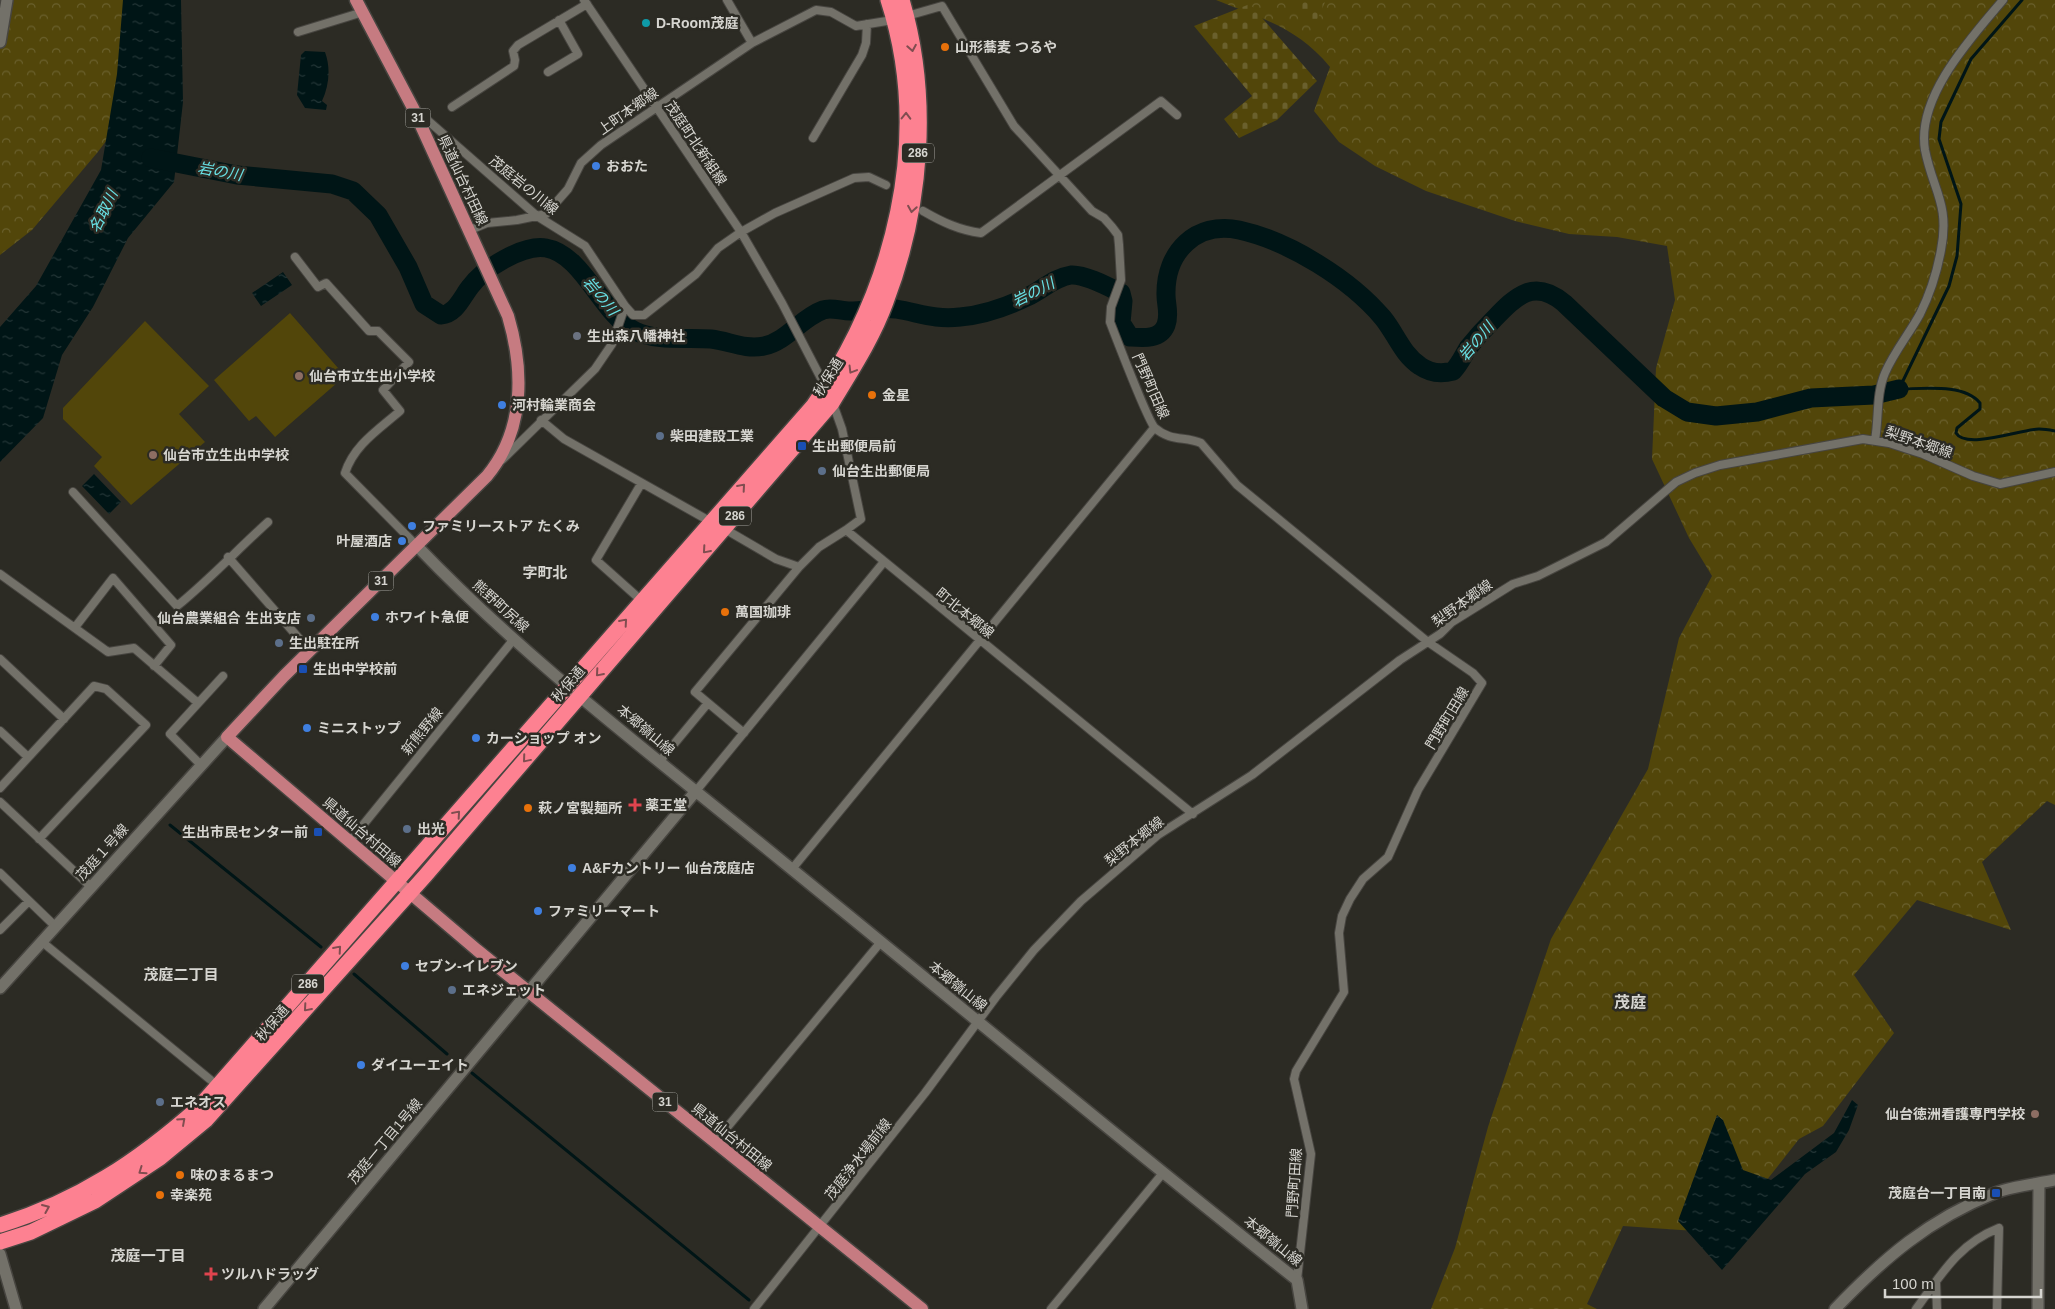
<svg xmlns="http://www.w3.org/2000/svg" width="2055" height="1309" font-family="Arial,'Noto Sans JP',sans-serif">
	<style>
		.forest { fill: url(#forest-crowns) }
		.cemetery { fill: url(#cemetery-stones) }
		.garden { fill: #52460a }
		.water { fill: url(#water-ripples) }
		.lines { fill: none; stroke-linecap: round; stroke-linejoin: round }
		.stream { stroke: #001516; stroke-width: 3 }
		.river { stroke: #001516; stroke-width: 19 }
		.street-casing { stroke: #474540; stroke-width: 10 }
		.secondary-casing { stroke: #474540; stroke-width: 14 }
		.primary-casing { stroke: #474540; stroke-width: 15 }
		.highway-casing { stroke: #474540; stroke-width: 18 }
		.street { stroke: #737169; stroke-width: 8 }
		.secondary { stroke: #737169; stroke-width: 11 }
		.primary { stroke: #c67b81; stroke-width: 12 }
		.highway { stroke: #fd8191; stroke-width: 15 }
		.oneway { stroke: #804d50 }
		.culture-dot { fill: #0f9aa8; stroke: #2c2b24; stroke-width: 2 }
		.food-dot { fill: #e8710a; stroke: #2c2b24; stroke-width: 2 }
		.shop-dot { fill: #3f7fe0; stroke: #2c2b24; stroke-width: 2 }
		.worship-dot { fill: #6b7280; stroke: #2c2b24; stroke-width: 2 }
		.education-dot { fill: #8d6e63; stroke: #2c2b24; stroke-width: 2 }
		.service-dot { fill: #5c6f8a; stroke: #2c2b24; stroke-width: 2 }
		.transit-dot { fill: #1a4fb4; stroke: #2c2b24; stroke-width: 2 }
		.health-dot { fill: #e0444e; stroke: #2c2b24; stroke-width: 2 }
		.labels { text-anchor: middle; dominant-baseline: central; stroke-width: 5; stroke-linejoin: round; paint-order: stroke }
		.shield { fill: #2c2b24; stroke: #a3a29c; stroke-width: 1 }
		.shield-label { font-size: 12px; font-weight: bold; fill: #d6d5d0 }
		.poi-label { font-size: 14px; font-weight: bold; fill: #d6d5d0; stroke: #2c2b24; text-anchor: start }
		.street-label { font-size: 14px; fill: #d6d5d0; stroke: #2c2b24 }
		.water-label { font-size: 15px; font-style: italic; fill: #68e2e6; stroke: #2c2b24 }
		.neighbourhood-label { font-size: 15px; font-weight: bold; fill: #d6d5d0; stroke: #2c2b24 }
		.quarter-label { font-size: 16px; font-weight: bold; fill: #d6d5d0; stroke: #2c2b24 }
	</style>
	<defs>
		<pattern id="forest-crowns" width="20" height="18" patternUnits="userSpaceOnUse" patternTransform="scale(1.25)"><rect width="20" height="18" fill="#52460a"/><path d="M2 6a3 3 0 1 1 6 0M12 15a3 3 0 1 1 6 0" fill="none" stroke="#6a602d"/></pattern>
		<pattern id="cemetery-stones" width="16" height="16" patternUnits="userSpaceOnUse" patternTransform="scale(1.25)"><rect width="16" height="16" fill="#52460a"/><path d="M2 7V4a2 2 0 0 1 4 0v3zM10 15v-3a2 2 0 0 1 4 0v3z" fill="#6a602d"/></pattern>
		<pattern id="water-ripples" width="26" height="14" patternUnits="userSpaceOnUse" patternTransform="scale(1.25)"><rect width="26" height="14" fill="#001516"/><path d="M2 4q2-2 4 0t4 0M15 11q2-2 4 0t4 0" fill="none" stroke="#243637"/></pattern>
	</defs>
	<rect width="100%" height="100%" fill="#2c2b24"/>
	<!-- forest -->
	<path class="forest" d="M 0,0 L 159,0 L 141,95 L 97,153 L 32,230 L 0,255 Z
		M 1216,0 L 2055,0 L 2055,805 L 2047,801 L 1982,862 L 2011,930 L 1917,900 L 1854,975 L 1894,1033 L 1823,1126 L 1799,1139 L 1766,1181 L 1739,1234 L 1623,1226 L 1587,1304 L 1597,1309 L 1431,1309 L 1455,1248 L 1488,1127 L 1551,939 L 1648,769 L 1679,638 L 1712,576 L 1689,538 L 1652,459 L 1656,368 L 1675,300 L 1667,246 L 1617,237 L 1569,234 L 1515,221 L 1426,191 L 1375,166 L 1339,142 L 1314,111 L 1330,67 C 1297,27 1262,19 1216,0 Z"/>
	<!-- cemetery -->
	<path class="cemetery" d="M 1289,0 L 1326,0 L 1315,24 Z
		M 1250,4 L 1317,81 L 1277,120 L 1239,138 L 1224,119 L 1252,96 L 1194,26 Z"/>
	<!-- garden -->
	<path class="garden" d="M 290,313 L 345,376 L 275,437 L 256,416 L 249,421 L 214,380 Z
		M 145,321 L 209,386 L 179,414 L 205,442 L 131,505 L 94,466 L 102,457 L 63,419 L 63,408 Z"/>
	<!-- water -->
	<path class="water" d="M 123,0 L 181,0 L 183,102 L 174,182 L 128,238 L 93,307 L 62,355 L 43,418 L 0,462 L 0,327 L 36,286 L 101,170 L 117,74 Z
		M 305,51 L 325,52 C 331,68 329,86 322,101 L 327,105 L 326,110 L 305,108 L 297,95 L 301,55 Z
		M 283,272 L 292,285 L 261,306 L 252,293 Z
		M 94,474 L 121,502 L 109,514 L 82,486 Z
		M 1852,1100 L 1858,1105 L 1849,1130 L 1836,1152 L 1805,1174 L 1722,1270 L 1678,1221 L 1717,1115 L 1723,1120 L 1743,1170 L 1771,1180 L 1834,1133 Z"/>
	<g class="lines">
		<!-- stream -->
		<path class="stream" d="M 2022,0 L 1971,59 L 1941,122 L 1939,139 L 1961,204 L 1957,256 L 1949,286 L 1899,389 C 1922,389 1964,383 1980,403 L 1980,409 L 1957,428 L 1956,433 C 1966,450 2022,429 2039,429 C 2044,429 2050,430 2055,431
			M 170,825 L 321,947
			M 354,974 L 447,1054
			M 472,1073 L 749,1300"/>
		<!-- river -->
		<path class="river" d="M 151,158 L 237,175 L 332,184 L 353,191 L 378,215 L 408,267 L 424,304 L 441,315 C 456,314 462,297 470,287 C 483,269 523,244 546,248 C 583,254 602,315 635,331 C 658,342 686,337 711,339 C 729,341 745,350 764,346 C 787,341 801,318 823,310 C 831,307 841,311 850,311 C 865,311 881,307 896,309 C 920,313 935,320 960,317 C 983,315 1006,307 1027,297 C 1042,290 1053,278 1071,275 C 1085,274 1109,287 1121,293 L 1123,301 L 1121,323 L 1130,337 C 1143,338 1160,340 1166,325 C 1170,314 1166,305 1166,295 C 1165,252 1196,221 1239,230 C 1289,241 1350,279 1383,318 C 1396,334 1402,354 1420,366 C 1430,373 1442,374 1453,371 C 1460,364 1463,356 1468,348 C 1476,338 1485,328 1494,319 C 1516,296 1534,278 1564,303 L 1664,398 L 1687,412 L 1716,416 L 1757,412 L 1811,398 L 1874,395 L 1899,389"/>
		<!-- street casing -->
		<g class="street-casing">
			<path id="street" d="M 584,0 L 741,232 L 782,303 L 826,388
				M 727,0 L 752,43 L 816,10 L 831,12 L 856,26 L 893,20 L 942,6 L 1014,126 L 1092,211 L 1104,218 L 1112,227 L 1118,235 L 1119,245 L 1121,280 L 1111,307 L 1110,322 C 1115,335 1149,423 1155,428 C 1171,442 1185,436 1201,443 L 1237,485 L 1428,642 L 1473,673 L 1482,683 L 1418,790 L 1388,857 L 1363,879 L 1350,899 L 1342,916 L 1339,933 L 1344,992 L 1296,1071 L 1294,1079 L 1311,1154 L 1297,1280
				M 298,32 L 363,12
				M 548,72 L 578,54 L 559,20
				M 452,107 L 514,66 L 515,60 L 513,51 L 518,45 L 587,4
				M 417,111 L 537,216 L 585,246 L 625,306 L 612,344 L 595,369 L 502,460
				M 813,138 L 862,55 L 866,43 L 867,24
				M 923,211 C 942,222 959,230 981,233 L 1161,101 L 1177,115
				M 470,230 L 487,223 L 517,220 L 546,214 L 568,189 L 581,163 L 601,145 L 752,43
				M 295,257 L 318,287 L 326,283 L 369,331 L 378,331 L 409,362 L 383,390 L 400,411 C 378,430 354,445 345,473 L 417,546
				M 625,306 L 633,315 L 644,315 L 696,274 L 718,248 L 741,232 L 775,213 L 854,178 L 869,177 L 886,185
				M 832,401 L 842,429 L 861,519 L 846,530
				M 541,420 L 564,439 L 713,523
				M 1875,440 C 1879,418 1876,394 1885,373 C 1894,352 1909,334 1920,314 C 1930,294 1937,272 1941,250 C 1950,204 1933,191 1925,150 C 1916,97 1971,38 2003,0
				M 641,484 L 596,560 L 642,601
				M 73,492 L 177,606 C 209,580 237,550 268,522
				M 723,528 L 776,559 L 799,567 L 819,547 L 846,530 L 1193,814
				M 228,557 L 310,651
				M 0,574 L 108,652 L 134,648 L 198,703
				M 76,626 L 113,578 L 171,645 L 154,666
				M 0,659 L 64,719
				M 0,731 L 28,757
				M 744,733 L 695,692 L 799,567
				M 660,761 L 708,703
				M 201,765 L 170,734 L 223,676
				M 0,788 L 94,686 L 106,689 L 146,725 L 39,839
				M 696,791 L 883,563
				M 0,802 L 90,886
				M 350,841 L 514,639
				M 792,869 L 1154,428
				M 0,873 L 55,926
				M 0,930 L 29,901
				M 41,941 L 218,1086
				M 715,1142 L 880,943
				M 1936,1282 L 1937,1309
				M 754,1309 L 925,1093 L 996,997 L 1034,950 L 1081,901 L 1158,835 L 1252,775 L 1400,660 L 1440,634 L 1452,622 L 1513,584 L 1538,576 L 1606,542 L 1676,482 L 1695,473 L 1720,465 L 1863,439 L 1889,443 L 1923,454 L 1973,476 L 2000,484 L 2055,472
				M 1051,1309 L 1163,1173
				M 1916,1309 C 1941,1275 1958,1244 1999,1228 L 1997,1309"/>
		</g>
		<!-- secondary casing -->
		<g class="secondary-casing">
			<path id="secondary" d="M 0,42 L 7,0
				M 417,546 C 528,662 659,760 783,862 C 954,1001 1124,1143 1297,1280 L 1302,1309
				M 0,988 L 227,737
				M 0,1254 L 16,1309
				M 264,1309 L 696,791
				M 1835,1309 C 1884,1258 1928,1220 1995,1193 C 2013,1186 2036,1184 2055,1180
				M 2038,1309 L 2039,1183"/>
		</g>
		<!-- primary casing -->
		<g class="primary-casing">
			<path id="primary" d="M 356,0 L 413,108 L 508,316 C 524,370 525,430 487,476 L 284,676 L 227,737 L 477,950 L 922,1309"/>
		</g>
		<!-- highway casing -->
		<g class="highway-casing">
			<path id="highway" d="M 0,1225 C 78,1201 138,1161 199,1107 L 813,406 C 894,290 933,139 888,0
				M 0,1242 L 31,1232 L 95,1201 L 160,1158 L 206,1120 L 425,876 L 832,403 C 852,370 873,338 886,302 C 922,208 931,97 902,0"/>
		</g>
		<!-- street -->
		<use href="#street" class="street"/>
		<!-- secondary -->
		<use href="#secondary" class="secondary"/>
		<!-- primary -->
		<use href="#primary" class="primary"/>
		<!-- highway -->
		<use href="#highway" class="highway"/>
	</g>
	<!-- one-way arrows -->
	<defs><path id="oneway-chevron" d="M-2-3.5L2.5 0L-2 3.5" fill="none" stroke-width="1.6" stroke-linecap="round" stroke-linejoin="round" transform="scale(1.25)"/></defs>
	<g class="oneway">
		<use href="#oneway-chevron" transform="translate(912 48) rotate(80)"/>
		<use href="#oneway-chevron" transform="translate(906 116) rotate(-89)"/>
		<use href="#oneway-chevron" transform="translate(912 209) rotate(99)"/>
		<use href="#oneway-chevron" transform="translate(852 370) rotate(121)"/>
		<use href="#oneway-chevron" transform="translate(742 487) rotate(-49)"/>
		<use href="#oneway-chevron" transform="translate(706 550) rotate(131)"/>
		<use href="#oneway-chevron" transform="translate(624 622) rotate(-49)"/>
		<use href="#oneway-chevron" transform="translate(599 673) rotate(131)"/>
		<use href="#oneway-chevron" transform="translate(526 759) rotate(130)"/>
		<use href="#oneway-chevron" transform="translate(457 814) rotate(-49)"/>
		<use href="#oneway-chevron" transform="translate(338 949) rotate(-49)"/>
		<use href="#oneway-chevron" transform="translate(307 1008) rotate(131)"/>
		<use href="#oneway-chevron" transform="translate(182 1121) rotate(-42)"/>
		<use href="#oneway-chevron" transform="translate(142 1171) rotate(145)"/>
		<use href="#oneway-chevron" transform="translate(46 1208) rotate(-23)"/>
	</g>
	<!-- markers -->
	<circle class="culture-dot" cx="646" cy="23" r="5"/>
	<g class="food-dot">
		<circle cx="945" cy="47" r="5"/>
		<circle cx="872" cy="395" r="5"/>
		<circle cx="725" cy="612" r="5"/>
		<circle cx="528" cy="808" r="5"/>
		<circle cx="180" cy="1175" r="5"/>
		<circle cx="160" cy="1195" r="5"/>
	</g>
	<g class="shop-dot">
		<circle cx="596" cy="166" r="5"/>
		<circle cx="502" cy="405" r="5"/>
		<circle cx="412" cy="526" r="5"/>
		<circle cx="402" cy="541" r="5"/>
		<circle cx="375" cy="617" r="5"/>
		<circle cx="307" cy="728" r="5"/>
		<circle cx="476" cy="738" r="5"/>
		<circle cx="572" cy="868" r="5"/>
		<circle cx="538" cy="911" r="5"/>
		<circle cx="405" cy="966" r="5"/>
		<circle cx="361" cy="1065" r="5"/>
	</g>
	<circle class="worship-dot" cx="577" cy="336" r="5"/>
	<g class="education-dot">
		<circle cx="299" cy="376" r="5"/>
		<circle cx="153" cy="455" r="5"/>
		<circle cx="2035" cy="1114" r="5"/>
	</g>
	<g class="service-dot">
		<circle cx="660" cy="436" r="5"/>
		<circle cx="822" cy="471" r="5"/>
		<circle cx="311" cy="618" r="5"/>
		<circle cx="279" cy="643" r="5"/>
		<circle cx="407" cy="829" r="5"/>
		<circle cx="452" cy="990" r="5"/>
		<circle cx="160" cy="1102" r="5"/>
	</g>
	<g class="transit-dot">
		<rect x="797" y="441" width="10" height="10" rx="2.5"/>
		<rect x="298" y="664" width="10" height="10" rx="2.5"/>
		<rect x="313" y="827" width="10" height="10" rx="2.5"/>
		<rect x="1991" y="1188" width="10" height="10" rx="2.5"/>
	</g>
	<g class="health-dot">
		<path d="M632.5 797.5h5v5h5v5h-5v5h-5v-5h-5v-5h5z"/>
		<path d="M208.5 1266.5h5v5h5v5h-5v5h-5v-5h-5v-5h5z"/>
	</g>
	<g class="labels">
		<!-- shield labels -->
		<g class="shield">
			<rect x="405.5" y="108.5" width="25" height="19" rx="4"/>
			<rect x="902" y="143.5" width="32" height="19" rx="4"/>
			<rect x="719" y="506.5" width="32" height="19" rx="4"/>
			<rect x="368.5" y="571.5" width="25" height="19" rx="4"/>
			<rect x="292" y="974.5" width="32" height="19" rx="4"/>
			<rect x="652.5" y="1092.5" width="25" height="19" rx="4"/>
		</g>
		<g class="shield-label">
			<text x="418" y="118">31</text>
			<text x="918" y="153">286</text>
			<text x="735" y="516">286</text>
			<text x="381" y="581">31</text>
			<text x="308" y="984">286</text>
			<text x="665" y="1102">31</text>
		</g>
		<!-- poi labels -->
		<g class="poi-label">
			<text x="656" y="23">D-Room茂庭</text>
			<text x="955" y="47">山形蕎麦 つるや</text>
			<text x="606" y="166">おおた</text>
			<text x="587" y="336">生出森八幡神社</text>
			<text x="309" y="376">仙台市立生出小学校</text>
			<text x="882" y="395">金星</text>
			<text x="512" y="405">河村輪業商会</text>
			<text x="670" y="436">柴田建設工業</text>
			<text x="812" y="446">生出郵便局前</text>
			<text x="163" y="455">仙台市立生出中学校</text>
			<text x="832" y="471">仙台生出郵便局</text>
			<text x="422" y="526">ファミリーストア たくみ</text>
			<text x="392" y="541" text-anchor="end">叶屋酒店</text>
			<text x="735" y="612">萬国珈琲</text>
			<text x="385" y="617">ホワイト急便</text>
			<text x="301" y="618" text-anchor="end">仙台農業組合 生出支店</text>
			<text x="289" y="643">生出駐在所</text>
			<text x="313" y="669">生出中学校前</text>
			<text x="317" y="728">ミニストップ</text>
			<text x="486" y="738">カーショップ オン</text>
			<text x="645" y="805">薬王堂</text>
			<text x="538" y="808">萩ノ宮製麺所</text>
			<text x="417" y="829">出光</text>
			<text x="308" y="832" text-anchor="end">生出市民センター前</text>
			<text x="582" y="868">A&amp;Fカントリー 仙台茂庭店</text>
			<text x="548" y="911">ファミリーマート</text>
			<text x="415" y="966">セブン-イレブン</text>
			<text x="462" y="990">エネジェット</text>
			<text x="371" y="1065">ダイユーエイト</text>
			<text x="170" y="1102">エネオス</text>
			<text x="2025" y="1114" text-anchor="end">仙台徳洲看護専門学校</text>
			<text x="190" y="1175">味のまるまつ</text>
			<text x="1986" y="1193" text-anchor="end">茂庭台一丁目南</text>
			<text x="170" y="1195">幸楽苑</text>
			<text x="221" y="1274">ツルハドラッグ</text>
		</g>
		<!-- street labels -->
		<g class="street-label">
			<text transform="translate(628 111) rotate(-35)">上町本郷線</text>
			<text transform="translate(696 143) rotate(56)">茂庭町北新組線</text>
			<text transform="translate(463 180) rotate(65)">県道仙台村田線</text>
			<text transform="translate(524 185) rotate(39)">茂庭岩の川線</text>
			<text transform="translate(828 377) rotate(-58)">秋保通</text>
			<text transform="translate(1151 386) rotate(66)">門野町田線</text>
			<text transform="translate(1919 442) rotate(19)">梨野本郷線</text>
			<text transform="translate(1462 603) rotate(-35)">梨野本郷線</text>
			<text transform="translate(501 606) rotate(42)">熊野町尻線</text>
			<text transform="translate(965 613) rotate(39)">町北本郷線</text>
			<text transform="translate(568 684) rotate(-49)">秋保通</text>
			<text transform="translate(1447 718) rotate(-59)">門野町田線</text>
			<text transform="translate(646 730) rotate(40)">本郷嶺山線</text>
			<text transform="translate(422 731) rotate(-51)">新熊野線</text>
			<text transform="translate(362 832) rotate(41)">県道仙台村田線</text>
			<text transform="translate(1134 841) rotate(-38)">梨野本郷線</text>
			<text transform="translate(102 852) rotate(-48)">茂庭１号線</text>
			<text transform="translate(958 986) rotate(39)">本郷嶺山線</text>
			<text transform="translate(272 1023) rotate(-49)">秋保通</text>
			<text transform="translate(732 1137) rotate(39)">県道仙台村田線</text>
			<text transform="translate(385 1141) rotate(-50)">茂庭一丁目1号線</text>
			<text transform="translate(858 1159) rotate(-52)">茂庭浄水場前線</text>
			<text transform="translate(1294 1183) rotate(-86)">門野町田線</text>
			<text transform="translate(1273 1241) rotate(39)">本郷嶺山線</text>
		</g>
		<!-- water labels -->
		<g class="water-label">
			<text transform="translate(220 171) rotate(10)">岩の川</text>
			<text transform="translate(103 211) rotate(-64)">名取川</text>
			<text transform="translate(1033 292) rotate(-27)">岩の川</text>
			<text transform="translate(601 296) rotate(50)">岩の川</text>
			<text transform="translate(1476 341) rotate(-50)">岩の川</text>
		</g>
		<!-- neighbourhood labels -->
		<g class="neighbourhood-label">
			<text x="545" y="572">字町北</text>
			<text x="181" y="974">茂庭二丁目</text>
			<text x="148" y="1255">茂庭一丁目</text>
		</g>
		<!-- quarter labels -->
		<g class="quarter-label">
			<text x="1630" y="1002">茂庭</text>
		</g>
	</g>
	<!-- scale -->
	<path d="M1885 1289v8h156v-8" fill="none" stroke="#d6d5d0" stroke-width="2.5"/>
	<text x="1892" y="1289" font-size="15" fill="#d6d5d0" stroke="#2c2b24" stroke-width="4" paint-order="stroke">100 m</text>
</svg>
